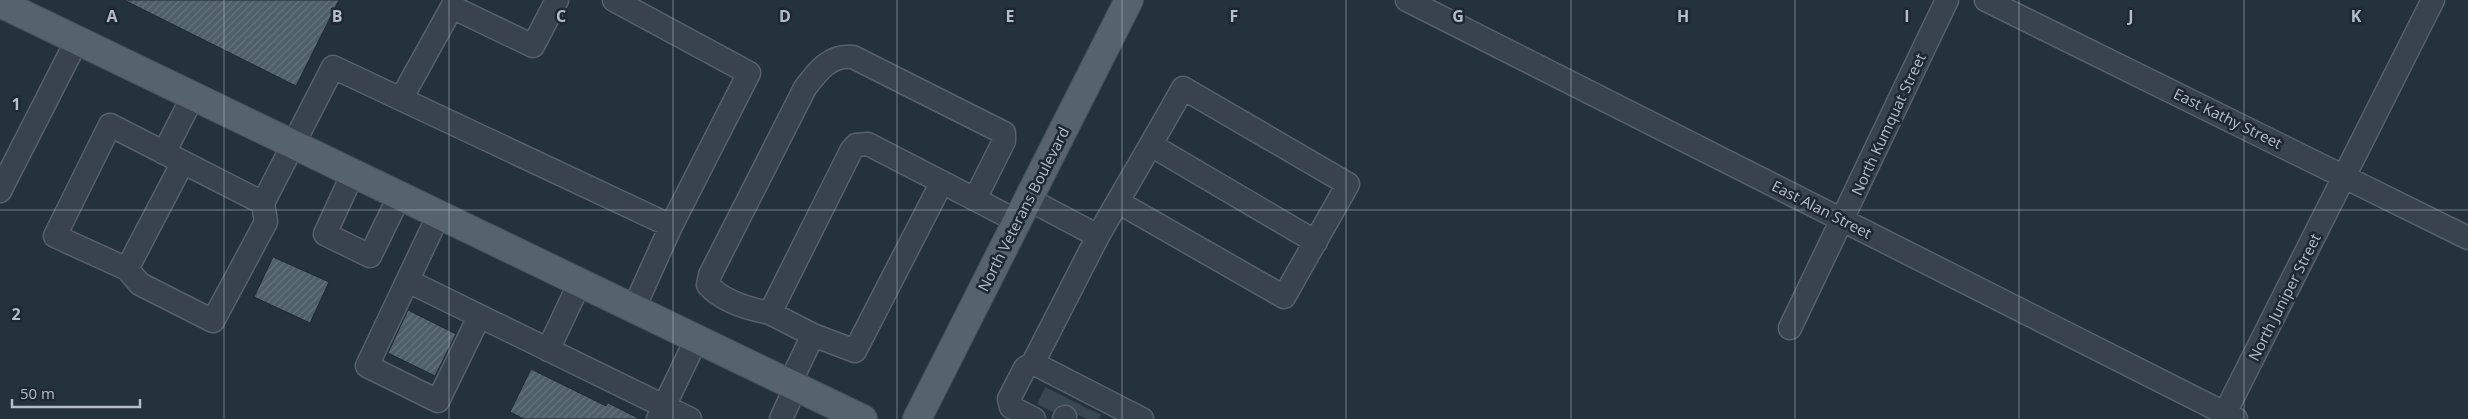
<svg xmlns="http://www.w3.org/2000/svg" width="2468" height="419" font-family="'Open Sans',sans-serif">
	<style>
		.building { fill: url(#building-hatch); stroke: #1f2a34 }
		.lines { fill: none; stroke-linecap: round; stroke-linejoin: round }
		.minor-tunnel { stroke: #394752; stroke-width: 22; stroke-dasharray: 22 11; stroke-linecap: butt }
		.minor-casing { stroke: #56616b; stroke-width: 25 }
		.major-casing { stroke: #444f59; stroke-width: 30 }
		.minor { stroke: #38434d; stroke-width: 22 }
		.major { stroke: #56636d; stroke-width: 28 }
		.grid { fill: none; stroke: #b3bec8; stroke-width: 1; stroke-opacity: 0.55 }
		.labels { text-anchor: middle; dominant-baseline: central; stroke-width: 5; stroke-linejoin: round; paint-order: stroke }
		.street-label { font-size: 15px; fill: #b3bec8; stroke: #1d2832 }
		.grid-label { font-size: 16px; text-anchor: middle; font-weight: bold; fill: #b3bec8; stroke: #1d2832; stroke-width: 5; stroke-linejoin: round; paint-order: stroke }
	</style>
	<defs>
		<pattern id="building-hatch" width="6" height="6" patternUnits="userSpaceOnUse" patternTransform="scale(1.25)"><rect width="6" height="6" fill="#4f5f6a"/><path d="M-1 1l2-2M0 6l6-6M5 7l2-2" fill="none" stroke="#66747e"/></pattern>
	</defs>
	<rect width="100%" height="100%" fill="#24323d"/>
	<!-- building -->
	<path class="building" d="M 124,0 L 339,0 L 296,86 Z
		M 273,257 L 329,282 L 310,323 L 254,297 Z
		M 408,310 L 456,334 L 435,376 L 388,353 Z
		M 531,369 L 606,406 L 608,403 L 640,419 L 524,419 L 510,412 Z"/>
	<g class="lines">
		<!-- minor-tunnel -->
		<path class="minor-tunnel" d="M 1047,409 L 1055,392
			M 1065,417 L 1073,401
			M 1087,419 L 1091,410"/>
		<!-- minor casing -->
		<g class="minor-casing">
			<path id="minor" d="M 614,0 L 749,73 L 671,226 L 634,308
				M 1407,0 L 2236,419
				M 1986,0 L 2468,238
				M 401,99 L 671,226
				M 1151,145 L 1316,242
				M 164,153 L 193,96
				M 353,173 L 325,234 L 370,256 L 400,195
				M 0,191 L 77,40
				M 1028,199 L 1098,236 L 1033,363 L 1025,368 L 1009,399 L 1011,407 L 1034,419
				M 263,203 L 110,125 L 55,236 L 127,269 L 140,284 L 213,321 L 266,222 L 263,203 L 333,67 L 401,99 L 452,7 L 533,46 L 557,0
				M 439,214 L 367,366 L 438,401 L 479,317
				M 1098,236 C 1126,187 1155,138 1183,88 L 1348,184 L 1284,297 L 1118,202
				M 127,269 L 183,162
				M 408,281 L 690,419
				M 770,313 C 749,309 723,302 708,285 L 710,275 L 805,88 C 817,72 830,54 853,57 L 1004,133 L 1004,141 L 975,199
				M 1790,328 L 1947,0
				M 813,335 L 855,351 L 942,182
				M 548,350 L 580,282
				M 1033,363 L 1142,419
				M 790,383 L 813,335 L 770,313 L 851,151 L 856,145 L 868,144 L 1017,221
				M 658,419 L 697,338
				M 781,419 L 796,386
				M 1064,419 L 1065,417
				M 2222,419 L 2433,0"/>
		</g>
		<!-- major casing -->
		<g class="major-casing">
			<path id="major" d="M 0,3 L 863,419
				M 917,419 L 1129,0"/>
		</g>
		<!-- minor -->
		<use href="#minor" class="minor"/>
		<!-- major -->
		<use href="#major" class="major"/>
	</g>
	<!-- grid -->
	<path class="grid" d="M 224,0 L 224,419M 449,0 L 449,419M 673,0 L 673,419M 897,0 L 897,419M 1122,0 L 1122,419M 1346,0 L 1346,419M 1571,0 L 1571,419M 1795,0 L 1795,419M 2019,0 L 2019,419M 2244,0 L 2244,419M 0,210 L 2468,210"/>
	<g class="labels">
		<!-- street labels -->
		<g class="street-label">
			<text transform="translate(2228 118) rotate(26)">East Kathy Street</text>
			<text transform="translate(1888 124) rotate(-65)">North Kumquat Street</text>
			<text transform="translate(1023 209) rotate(-63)">North Veterans Boulevard</text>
			<text transform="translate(1822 209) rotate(27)">East Alan Street</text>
			<text transform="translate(2284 297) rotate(-63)">North Juniper Street</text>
		</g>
	</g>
	<g class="grid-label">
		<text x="112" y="22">A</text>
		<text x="337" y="22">B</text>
		<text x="561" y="22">C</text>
		<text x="785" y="22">D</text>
		<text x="1010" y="22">E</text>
		<text x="1234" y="22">F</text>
		<text x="1458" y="22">G</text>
		<text x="1683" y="22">H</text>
		<text x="1907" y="22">I</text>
		<text x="2131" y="22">J</text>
		<text x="2356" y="22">K</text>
		<text x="16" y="110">1</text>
		<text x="16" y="320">2</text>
	</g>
	<!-- scale -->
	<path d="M12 399v8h128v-8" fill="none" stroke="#b3bec8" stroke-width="2.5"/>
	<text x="20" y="399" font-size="15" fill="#b3bec8" stroke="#1d2832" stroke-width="4" paint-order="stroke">50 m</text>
</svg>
